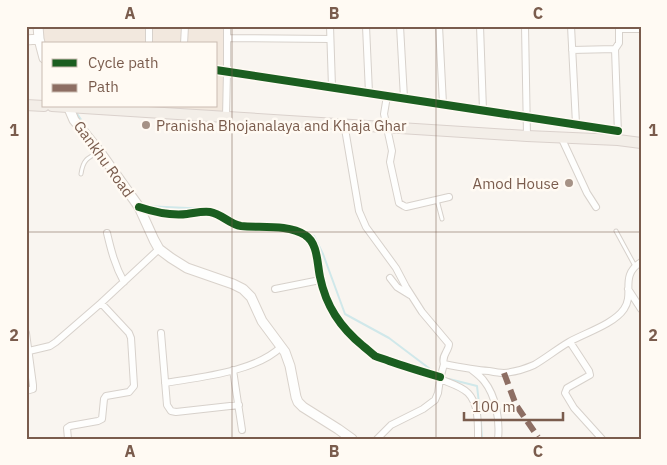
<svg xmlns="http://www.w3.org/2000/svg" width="667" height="465" font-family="'IBM Plex Sans',sans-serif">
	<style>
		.residential { fill: #f2e8de }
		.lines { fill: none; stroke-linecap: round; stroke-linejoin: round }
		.stream { stroke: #d0e8ea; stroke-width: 2 }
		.lane-casing { stroke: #d7d1cb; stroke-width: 5 }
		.street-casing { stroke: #d7d1cb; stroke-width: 8 }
		.secondary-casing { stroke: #d9d2cb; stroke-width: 11 }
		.primary-casing { stroke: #dad1cc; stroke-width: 12 }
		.lane { stroke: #fefefd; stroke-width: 3 }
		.street { stroke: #fefefd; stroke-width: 6 }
		.secondary { stroke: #fefefd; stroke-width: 9 }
		.primary { stroke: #f3eee8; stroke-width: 10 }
		.quiet { stroke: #8d6e63; stroke-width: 6; stroke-dasharray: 12 6; stroke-linecap: butt }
		.cycleway-casing { stroke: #fffaf3; stroke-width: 11 }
		.cycleway { stroke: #1b5e20; stroke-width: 8 }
		.grid { fill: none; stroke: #7a5c4d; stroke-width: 1; stroke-opacity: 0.55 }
		.poi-dot { fill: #a69286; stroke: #fffaf3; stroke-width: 2 }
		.labels { text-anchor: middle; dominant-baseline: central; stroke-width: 5; stroke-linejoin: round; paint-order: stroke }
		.poi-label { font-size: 15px; fill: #7a5c4d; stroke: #fffaf3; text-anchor: start }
		.street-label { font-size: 15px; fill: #7a5c4d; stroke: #fffaf3 }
		.neatline { fill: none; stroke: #7a5c4d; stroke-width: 2 }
		.grid-label { font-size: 16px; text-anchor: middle; font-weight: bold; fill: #7a5c4d }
	</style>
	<rect width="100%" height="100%" fill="#f9f5f0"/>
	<!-- residential -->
	<path class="residential" d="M 38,26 L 227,26 L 226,117 L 68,106 L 216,106 L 216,44 L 44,44 Z"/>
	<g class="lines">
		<!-- stream -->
		<path class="stream" d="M 76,112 L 90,133
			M 144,206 L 209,209
			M 233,221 L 259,224
			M 309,235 L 314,236 L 323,254 L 345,314 L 389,338 L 434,372
			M 449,379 L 477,386 L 480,412
			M 481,422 L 482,439"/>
		<!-- lane casing -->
		<g class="lane-casing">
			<path id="lane" d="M 81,174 C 83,160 87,158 99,152
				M 437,200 L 442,219
				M 616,231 L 635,266"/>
		</g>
		<!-- street casing -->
		<g class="street-casing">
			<path id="street" d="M 330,26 L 332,87
				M 366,26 L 369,93
				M 400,26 L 404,98
				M 439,26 L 443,104
				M 480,26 L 483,110
				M 525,26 L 527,136
				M 571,26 L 576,124
				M 620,29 L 641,29
				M 227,38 L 330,39
				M 149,44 L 149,26
				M 184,44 L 185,26
				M 572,50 L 615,49
				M 216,70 L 618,131
				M 387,96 L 384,114 L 392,151 L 390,162 L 399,203 L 404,206 L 406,207 L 449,197
				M 226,117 L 227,72 L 227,26
				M 344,123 L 359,211 L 366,227 L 396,268 L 406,287 L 422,312 L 449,344 C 449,351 441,355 444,364
				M 618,134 L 615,49 L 619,43 L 619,26
				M 561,137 L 587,193 L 596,207
				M 139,207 C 154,212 171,216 187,214 C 195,213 202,211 210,212 C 222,214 229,224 241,226 C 260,228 288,224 305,235 C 318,243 317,263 320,277 C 326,306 340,327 363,346 C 367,349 371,353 375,356 C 379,358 385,359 389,361 C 406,367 423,372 440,377
				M 107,233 C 111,250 115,266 124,282
				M 390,278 L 397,287 L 410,295
				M 275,289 L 320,280
				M 628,289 L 641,309
				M 26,333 L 33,385 L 33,389 L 26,391
				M 161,333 L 167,405 L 171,411 L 176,412 L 239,405
				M 570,342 L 589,371 L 590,375 L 567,388 L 565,393 L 574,408 L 602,439
				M 29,351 L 50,346 L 56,342 L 101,303 L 159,249
				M 233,370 L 242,430
				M 472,370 C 476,373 481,377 484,381 C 496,396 500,420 498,439
				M 440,379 C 449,383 461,386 468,393 C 479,404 478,425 478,439
				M 165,383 C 200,377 255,372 281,347
				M 68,439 L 67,428 L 70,426 L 98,421 L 102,419 L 104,399 L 106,396 L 129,392 L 134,386 L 131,338 L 129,333 L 101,303
				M 377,439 L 391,425 L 423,409 L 435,400 L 438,393 L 440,379 L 444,364 C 459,367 474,370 489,371 C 494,372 500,373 504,373 C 514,372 525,369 534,365 C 546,358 557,349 569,342 C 585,333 614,324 624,309 C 635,293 619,276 641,262"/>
		</g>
		<!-- secondary casing -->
		<g class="secondary-casing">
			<path id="secondary" d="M 38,26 L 39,39 L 44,58
				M 26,40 L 39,39
				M 68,106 L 74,120 L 100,152 L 139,207 L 154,240 L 159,249 L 171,258 L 187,268 L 233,284 L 243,289 L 251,297 L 262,321 L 285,352 L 290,366 L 296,397 L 298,402 L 303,407 L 338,429 L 352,439"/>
		</g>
		<!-- primary casing -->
		<g class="primary-casing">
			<path id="primary" d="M 26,105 L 44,106
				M 52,106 L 527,136 L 618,140 L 641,143"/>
		</g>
		<!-- lane -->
		<use href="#lane" class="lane"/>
		<!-- street -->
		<use href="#street" class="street"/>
		<!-- secondary -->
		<use href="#secondary" class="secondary"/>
		<!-- primary -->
		<use href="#primary" class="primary"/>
		<!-- quiet -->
		<path class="quiet" d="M 504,373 L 516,405 L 538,437"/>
		<!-- cycleway casing -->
		<g class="cycleway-casing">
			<path id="cycleway" d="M 216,70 L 618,131
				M 139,207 C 154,212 171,216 187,214 C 195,213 202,211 210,212 C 222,214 229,224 241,226 C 260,228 288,224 305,235 C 318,243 317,263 320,277 C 326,306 340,327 363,346 C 367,349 371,353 375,356 C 379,358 385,359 389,361 C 406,367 423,372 440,377"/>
		</g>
		<!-- cycleway -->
		<use href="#cycleway" class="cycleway"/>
	</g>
	<!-- grid -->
	<path class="grid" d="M 232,26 L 232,439M 436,26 L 436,439M 26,232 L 641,232"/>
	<!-- markers -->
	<g class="poi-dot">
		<circle cx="146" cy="125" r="5"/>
		<circle cx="569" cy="183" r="5"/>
	</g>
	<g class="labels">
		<!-- poi labels -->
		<g class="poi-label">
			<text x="156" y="125">Pranisha Bhojanalaya and Khaja Ghar</text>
			<text x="559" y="183" text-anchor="end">Amod House</text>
		</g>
		<!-- street labels -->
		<g class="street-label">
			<text transform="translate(104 159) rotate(54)">Gankhu Road</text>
		</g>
	</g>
	<!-- border -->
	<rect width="667" height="465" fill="none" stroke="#fffaf3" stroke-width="55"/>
	<!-- legend -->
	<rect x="42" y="42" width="175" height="65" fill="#fffaf3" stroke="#cabbb1"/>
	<rect x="52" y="59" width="25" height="8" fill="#1b5e20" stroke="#cabbb1"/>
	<text x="88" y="68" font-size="15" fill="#7a5c4d">Cycle path</text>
	<rect x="52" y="84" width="25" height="8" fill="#8d6e63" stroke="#cabbb1"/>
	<text x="88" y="92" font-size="15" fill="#7a5c4d">Path</text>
	<!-- scale -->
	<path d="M464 412v8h99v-8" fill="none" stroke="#7a5c4d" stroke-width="2.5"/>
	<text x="472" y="412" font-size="15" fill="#7a5c4d" stroke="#fffaf3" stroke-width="4" paint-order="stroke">100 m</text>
	<rect x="28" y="28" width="612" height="410" class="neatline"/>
	<g class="grid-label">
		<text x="130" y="19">A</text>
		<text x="334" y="19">B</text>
		<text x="538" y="19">C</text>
		<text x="14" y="136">1</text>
		<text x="653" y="136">1</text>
		<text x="14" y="341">2</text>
		<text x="653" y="341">2</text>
		<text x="130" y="457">A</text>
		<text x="334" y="457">B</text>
		<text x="538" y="457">C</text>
	</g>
</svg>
